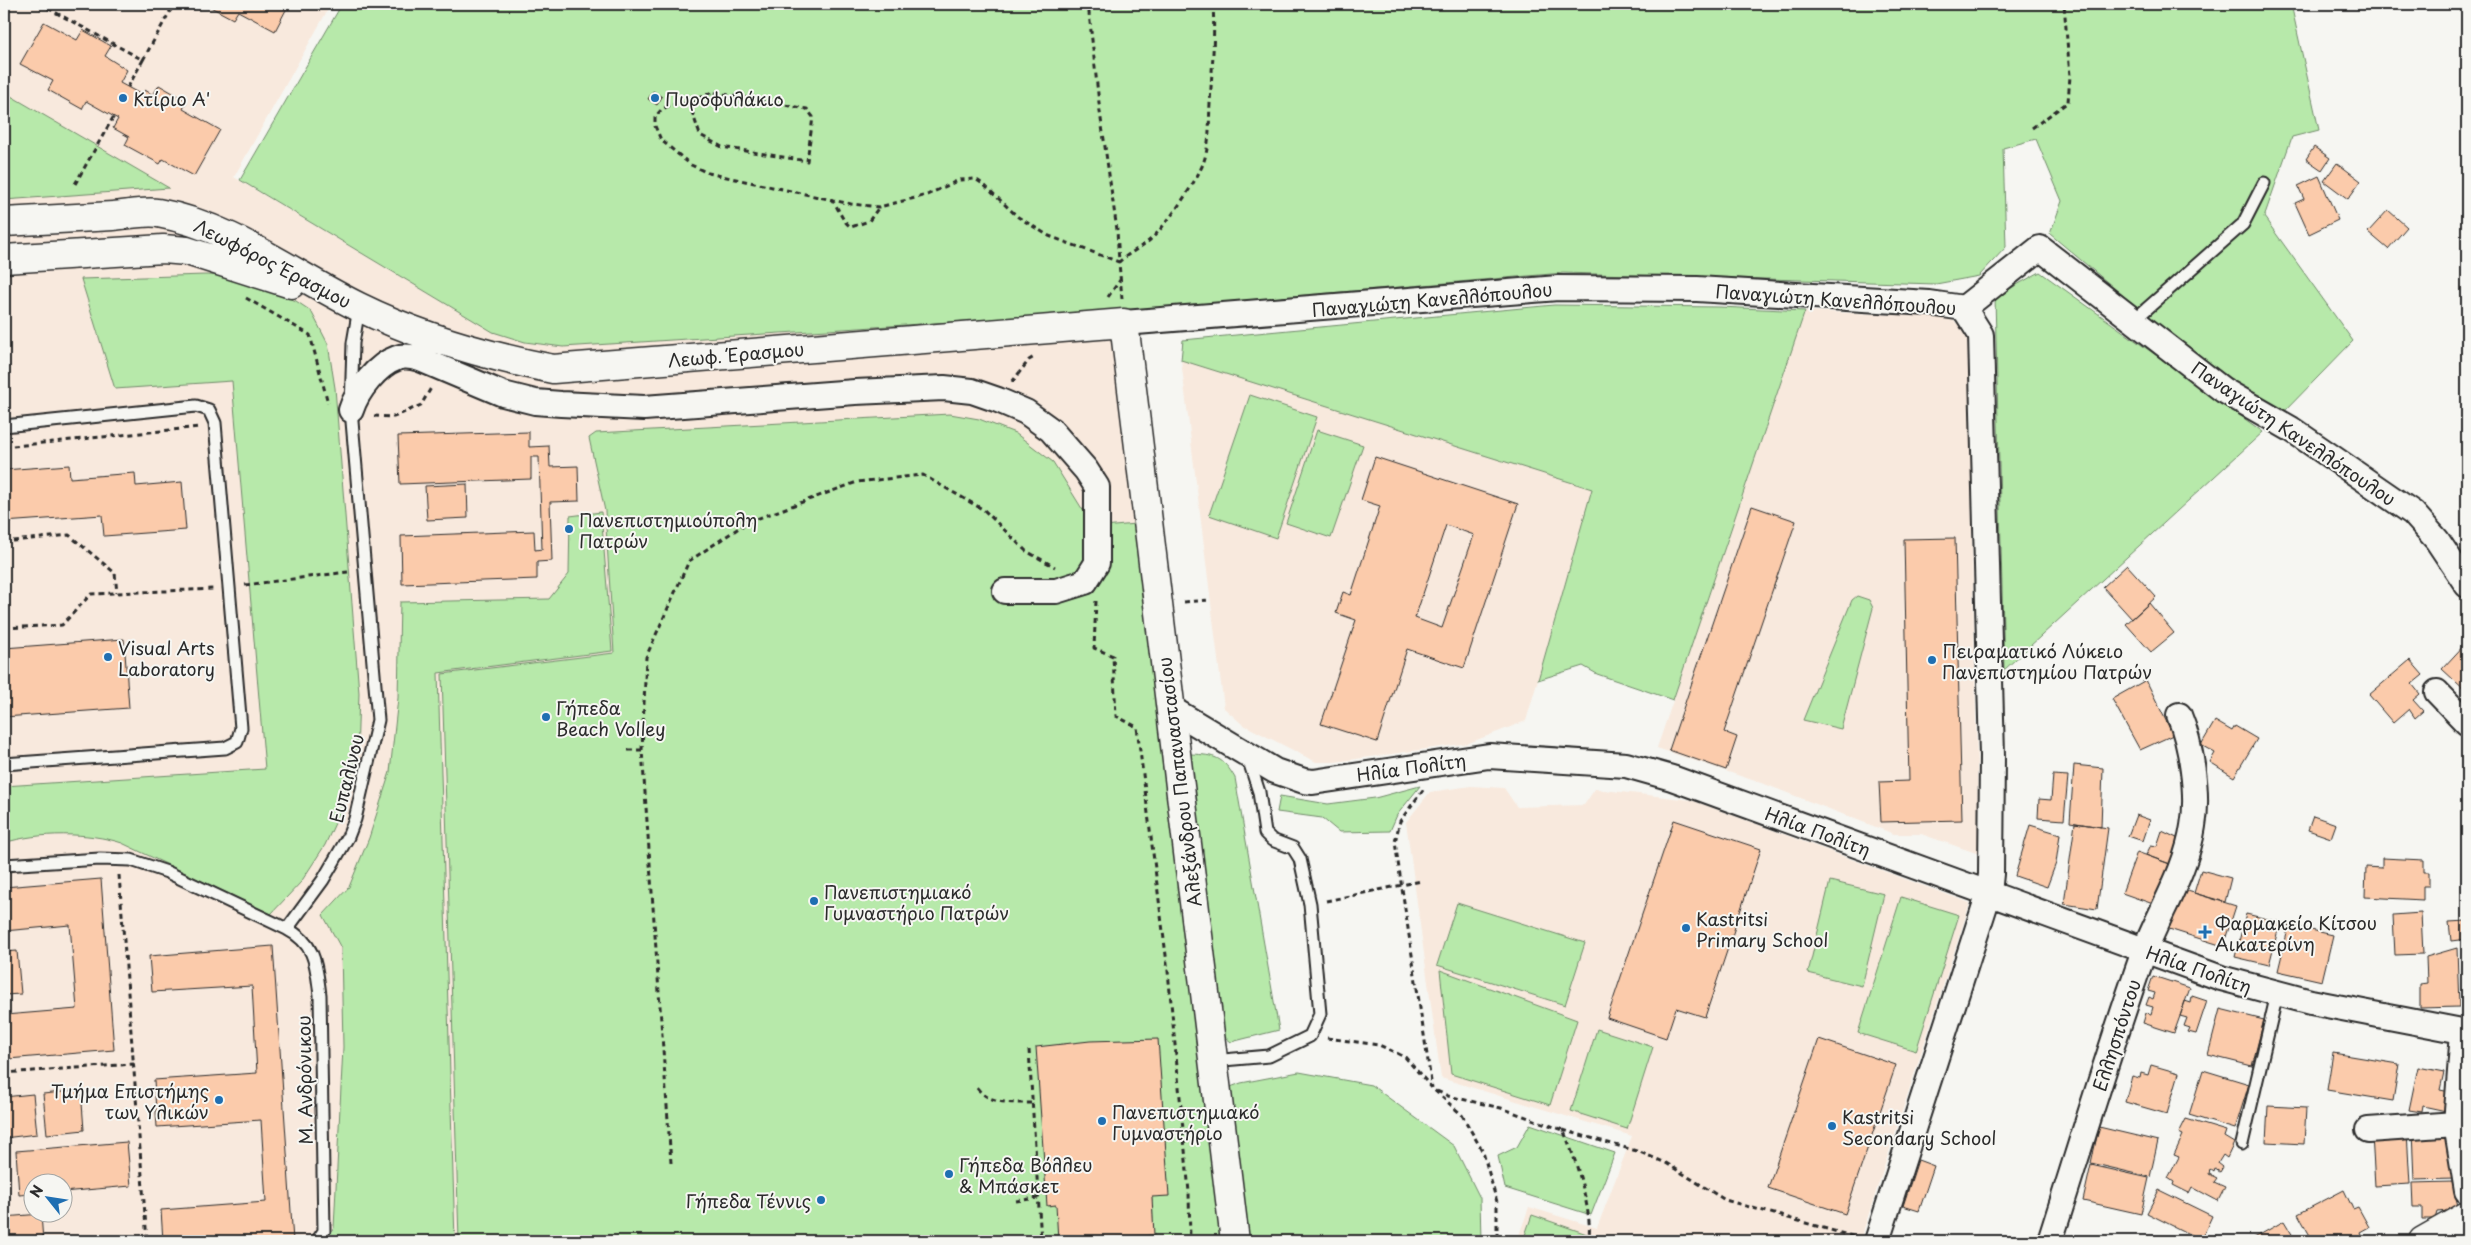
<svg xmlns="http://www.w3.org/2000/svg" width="2471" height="1245" font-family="'Playpen Sans',sans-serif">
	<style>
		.built { fill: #f8e9dd; fill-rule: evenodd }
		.green { fill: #b7e9aa; stroke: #718a6a }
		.building { fill: #fbcbab; stroke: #2b2b2b; fill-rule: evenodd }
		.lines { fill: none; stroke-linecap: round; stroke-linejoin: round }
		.service-casing { stroke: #2b2b2b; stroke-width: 15 }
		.minor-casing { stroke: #2b2b2b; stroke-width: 28 }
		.tertiary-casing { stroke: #2b2b2b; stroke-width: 31 }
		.secondary-casing { stroke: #2b2b2b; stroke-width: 31 }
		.path { stroke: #2b2b2b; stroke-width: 3; stroke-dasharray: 5 4; stroke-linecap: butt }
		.service { stroke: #f6f6f2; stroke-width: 11 }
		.minor { stroke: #f6f6f2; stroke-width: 24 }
		.tertiary { stroke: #f6f6f2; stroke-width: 28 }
		.secondary { stroke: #f6f6f2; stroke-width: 28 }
		.poi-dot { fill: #1f6fb2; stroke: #f6f6f2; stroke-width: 2 }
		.labels { text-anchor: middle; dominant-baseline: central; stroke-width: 4; stroke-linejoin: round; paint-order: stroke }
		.poi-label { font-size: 18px; fill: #2b2b2b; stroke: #f6f6f2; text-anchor: start }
		.street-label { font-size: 18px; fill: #2b2b2b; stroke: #f6f6f2 }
	</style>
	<rect width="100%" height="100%" fill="#f6f6f2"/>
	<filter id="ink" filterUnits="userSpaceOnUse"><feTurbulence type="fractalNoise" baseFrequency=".02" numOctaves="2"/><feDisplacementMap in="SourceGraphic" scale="10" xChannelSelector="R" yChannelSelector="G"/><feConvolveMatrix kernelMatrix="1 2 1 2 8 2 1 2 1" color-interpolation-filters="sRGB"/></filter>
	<g filter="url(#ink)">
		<!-- built -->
		<path class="built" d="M 4,4 L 331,4 L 234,177 L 493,332 L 525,342 L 563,347 L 1107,312 L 1118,380 L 1222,1241 L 4,1241 ZM 32,1182 L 62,1182 L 62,1212 L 32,1212 Z
			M 1805,311 L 1948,317 L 1965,329 L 1971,337 L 1972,542 L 1979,854 L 1921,834 L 1894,834 L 1767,785 L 1657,748 Z
			M 1181,360 L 1593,489 L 1526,721 L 1469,743 L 1335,762 L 1316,762 L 1242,724 L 1224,708 Z
			M 1471,786 L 1504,788 L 1517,807 L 1584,805 L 1595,789 L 1691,800 L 1970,903 L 1860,1241 L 1517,1241 L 1529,1207 L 1597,1228 L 1632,1136 L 1441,1078 L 1406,822 L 1430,792 Z"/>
		<!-- green -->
		<path class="green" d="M 342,4 L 2291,4 L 2319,130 L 2292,137 L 2264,217 L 2353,341 L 2281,415 L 2164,330 L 2050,234 L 2062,201 L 2036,139 L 2003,148 L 2006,247 L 1979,276 L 1936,284 L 1563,273 L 1107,312 L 563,347 L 525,342 L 493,332 L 240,180 Z
			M 4,92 L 169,188 L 4,200 Z
			M 2040,272 L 2263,432 L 2004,670 L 1995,297 Z
			M 205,275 L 237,276 L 296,301 L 311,311 L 328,344 L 335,388 L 359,693 L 357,758 L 342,808 L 325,845 L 301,882 L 271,914 L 122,843 C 89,832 38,832 4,843 L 4,786 L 265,769 L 232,381 L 115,389 L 81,279 Z
			M 1554,305 L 1720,307 L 1805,311 L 1673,700 L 1597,674 L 1583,666 L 1538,680 L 1592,489 L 1181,360 L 1183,340 Z
			M 1250,395 L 1317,417 L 1276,538 L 1209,515 Z
			M 950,414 L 979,419 L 1015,433 L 1053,462 L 1094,528 L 1135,524 L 1222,1241 L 459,1241 L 442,674 L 614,653 L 605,511 L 589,438 L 596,433 Z
			M 1317,430 L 1363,445 L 1331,538 L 1286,523 Z
			M 601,512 L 612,651 L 438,673 L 455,1241 L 325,1241 L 334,1228 L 343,1047 L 341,948 L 323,915 L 349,887 L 369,838 L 390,772 L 398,698 L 400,602 L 549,599 L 569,574 L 570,516 Z
			M 1857,596 L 1869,600 L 1873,608 L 1841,729 L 1803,720 L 1852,600 Z
			M 1191,754 C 1215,755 1223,757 1235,778 L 1279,1030 L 1231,1042 L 1220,1033 L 1187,764 Z
			M 1420,786 L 1397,815 L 1390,831 L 1339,832 L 1322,818 L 1277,812 L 1280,796 L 1328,804 L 1375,798 Z
			M 1830,881 L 1884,894 L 1862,986 L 1808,973 Z
			M 1901,897 L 1959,915 L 1916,1051 L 1858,1033 Z
			M 1457,903 L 1585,943 L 1565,1005 L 1437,965 Z
			M 1440,970 L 1577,1020 L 1550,1105 L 1451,1074 Z
			M 1597,1029 L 1653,1047 L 1627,1129 L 1571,1111 Z
			M 1299,1072 L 1371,1085 L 1454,1146 L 1480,1198 L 1481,1241 L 1248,1241 L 1228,1088 L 1241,1083 Z
			M 1530,1124 L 1615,1153 L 1591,1215 L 1505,1188 L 1498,1156 L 1517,1147 Z
			M 1532,1215 L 1587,1234 L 1584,1241 L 1523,1241 Z"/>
		<!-- building -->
		<path class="building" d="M 205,4 L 289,4 L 275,31 L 238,11 L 233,19 Z
			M 44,22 L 77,40 L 83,30 L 111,46 L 105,56 L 127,70 L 120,83 L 142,95 L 145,90 L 153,95 L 159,85 L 187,101 L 183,109 L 220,130 L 194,176 L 163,159 L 160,164 L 125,145 L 129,137 L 113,128 L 118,119 L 86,101 L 82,109 L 48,90 L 53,81 L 20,64 Z
			M 653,91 L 662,97 L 657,105 L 648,99 Z
			M 2314,147 L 2330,158 L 2322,170 L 2306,159 Z
			M 2337,163 L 2361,181 L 2348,199 L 2324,181 Z
			M 2319,176 L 2338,220 L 2309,234 L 2295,203 L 2304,199 L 2298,186 Z
			M 2388,210 L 2407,227 L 2388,249 L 2368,232 Z
			M 529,432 L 529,447 L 549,446 L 550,467 L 578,466 L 579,501 L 550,502 L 552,561 L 537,562 L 537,579 L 402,584 L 401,536 L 534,531 L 535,550 L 542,549 L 539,457 L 531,457 L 531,479 L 400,484 L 398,436 Z
			M 1375,457 L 1518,504 L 1464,668 L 1407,649 L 1377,742 L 1321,724 L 1356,620 L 1336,613 L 1343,592 L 1351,595 L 1380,506 L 1361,500 ZM 1446,525 L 1474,535 L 1442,628 L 1415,618 Z
			M 69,465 L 70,478 L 135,473 L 136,486 L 182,482 L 186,530 L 104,536 L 102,515 L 4,522 L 4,470 Z
			M 467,484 L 468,518 L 427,520 L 425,486 Z
			M 1752,506 L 1796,521 L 1724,732 L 1737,737 L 1726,770 L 1669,750 Z
			M 1955,538 L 1962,820 L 1881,822 L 1879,782 L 1909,781 L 1904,539 Z
			M 2127,565 L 2156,597 L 2132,619 L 2103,587 Z
			M 2149,603 L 2174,633 L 2151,652 L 2126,624 Z
			M 124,639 L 129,708 L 4,717 L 4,648 Z
			M 2467,642 L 2467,692 L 2442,669 Z
			M 2410,660 L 2423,675 L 2412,684 L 2420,694 L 2413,700 L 2423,711 L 2415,718 L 2409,709 L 2393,723 L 2369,695 Z
			M 2146,680 L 2173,735 L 2140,750 L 2112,699 Z
			M 2215,721 L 2232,731 L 2235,726 L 2257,739 L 2234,777 L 2210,762 L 2215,753 L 2201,745 Z
			M 2074,765 L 2103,768 L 2101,827 L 2070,822 Z
			M 2053,775 L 2068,776 L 2064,820 L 2038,818 L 2039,799 L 2051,800 Z
			M 2136,815 L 2150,820 L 2143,841 L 2128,836 Z
			M 2313,816 L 2336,824 L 2331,838 L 2308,830 Z
			M 1674,820 L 1761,849 L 1705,1017 L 1676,1008 L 1666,1038 L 1607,1018 Z
			M 2075,823 L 2108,828 L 2097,909 L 2064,904 Z
			M 2030,825 L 2060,834 L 2056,863 L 2047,887 L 2015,876 Z
			M 2162,831 L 2179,839 L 2170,864 L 2146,855 L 2151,845 L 2157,846 Z
			M 2137,852 L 2170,864 L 2156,905 L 2122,893 Z
			M 2382,858 L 2424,860 L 2424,872 L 2429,872 L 2429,886 L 2423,886 L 2423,900 L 2365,897 L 2366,867 L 2382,868 Z
			M 2201,870 L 2231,878 L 2225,902 L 2194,893 Z
			M 101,879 L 114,1050 L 8,1059 L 5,1015 L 77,1009 L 70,925 L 4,931 L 4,887 Z
			M 2181,889 L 2236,906 L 2223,946 L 2169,929 Z
			M 2421,913 L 2423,954 L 2395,955 L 2393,915 Z
			M 2246,914 L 2280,922 L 2269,965 L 2235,957 Z
			M 2466,921 L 2467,939 L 2451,941 L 2449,922 Z
			M 2289,925 L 2333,935 L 2322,981 L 2278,971 Z
			M 273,946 L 293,1241 L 163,1241 L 161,1210 L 266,1202 L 261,1120 L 157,1127 L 154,1080 L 257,1073 L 252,986 L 152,992 L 149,956 Z
			M 2457,948 L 2459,1007 L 2420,1008 L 2420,984 L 2427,983 L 2426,957 Z
			M 17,951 L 21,994 L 4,995 L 4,952 Z
			M 2153,976 L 2190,988 L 2174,1033 L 2143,1023 L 2146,1013 L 2151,1014 L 2153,1007 L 2146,1005 L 2149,997 L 2153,999 L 2155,993 L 2148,991 Z
			M 2192,996 L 2207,1001 L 2196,1034 L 2188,1032 L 2190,1028 L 2184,1026 L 2187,1018 L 2180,1016 L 2185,1001 L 2191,1003 Z
			M 2220,1009 L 2264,1020 L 2252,1066 L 2208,1055 Z
			M 1158,1039 L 1169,1196 L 1152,1197 L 1154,1235 L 1058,1241 L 1056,1205 L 1047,1206 L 1036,1047 L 1090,1041 Z
			M 1819,1039 L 1896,1065 L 1845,1214 L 1768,1188 Z
			M 2333,1053 L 2399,1064 L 2393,1101 L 2327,1090 Z
			M 2151,1065 L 2179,1073 L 2167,1114 L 2125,1102 L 2132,1076 L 2140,1078 L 2141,1073 L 2148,1075 Z
			M 2418,1067 L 2444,1072 L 2440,1090 L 2450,1092 L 2446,1111 L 2423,1106 L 2422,1112 L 2409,1110 Z
			M 2203,1070 L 2249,1084 L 2235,1129 L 2189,1115 Z
			M 81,1090 L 84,1130 L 47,1134 L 43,1094 Z
			M 33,1094 L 37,1134 L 4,1138 L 4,1097 Z
			M 2268,1106 L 2306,1108 L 2304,1144 L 2266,1142 Z
			M 2186,1119 L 2226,1131 L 2224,1137 L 2234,1143 L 2227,1158 L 2223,1155 L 2218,1163 L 2223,1167 L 2220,1172 L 2215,1169 L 2214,1172 L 2210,1169 L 2209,1174 L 2217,1178 L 2214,1182 L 2225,1187 L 2218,1201 L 2192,1187 L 2189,1193 L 2173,1185 L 2174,1182 L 2168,1178 L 2179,1157 L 2174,1155 L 2183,1135 L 2179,1133 Z
			M 2099,1127 L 2158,1141 L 2150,1177 L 2091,1163 Z
			M 2454,1129 L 2455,1179 L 2414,1180 L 2412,1131 Z
			M 2407,1133 L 2410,1184 L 2375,1186 L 2372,1135 Z
			M 127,1142 L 131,1186 L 62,1192 L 62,1182 L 32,1182 L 32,1194 L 19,1195 L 16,1151 Z
			M 1918,1160 L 1934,1166 L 1919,1211 L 1903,1206 Z
			M 2091,1165 L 2149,1178 L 2141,1214 L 2083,1201 Z
			M 2452,1182 L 2459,1210 L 2437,1212 L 2435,1219 L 2422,1219 L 2422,1207 L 2413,1207 L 2412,1183 Z
			M 2159,1190 L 2212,1216 L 2201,1240 L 2147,1213 Z
			M 2344,1190 L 2353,1209 L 2358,1207 L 2369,1227 L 2360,1232 L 2364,1241 L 2313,1241 L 2298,1214 Z
			M 41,1214 L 43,1241 L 4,1241 L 4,1217 Z
			M 2284,1221 L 2296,1241 L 2249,1241 Z"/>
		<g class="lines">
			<!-- service casing -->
			<g class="service-casing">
				<path id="service" d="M 2134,320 L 2243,224 L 2264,183
					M 4,426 L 196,406 L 209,410 L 215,423 L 241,728 L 237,742 L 225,748 L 4,764
					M 4,865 L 100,859 L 131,860 L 167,872 L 287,929 C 316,944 316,965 320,995 L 324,1231 L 317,1241
					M 287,929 L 323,880 L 348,837 L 355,819 L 378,720 L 351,410 L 353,343 L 359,308
					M 1212,1061 L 1269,1056 L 1310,1036 L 1320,1014 L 1310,904 L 1300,859 L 1293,848 L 1272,840 L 1265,833 L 1259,792 L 1248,758
					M 2242,1144 L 2277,994"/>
			</g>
			<!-- minor casing -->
			<g class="minor-casing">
				<path id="minor" d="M 1124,323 L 1558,288 L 1697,289 L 1929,303 L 1964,308 L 2040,248 L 2223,390 L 2291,429 L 2413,513 L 2437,540 L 2467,585
					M 430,336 L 420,359 L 503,394 L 535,402 L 561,404 L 644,408 L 855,392 L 944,388 L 972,391 L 998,400 L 1026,412 L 1051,430 L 1086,470 L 1097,487 L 1097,563 L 1085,582 L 1056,591 L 1005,591
					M 351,410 C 357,391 377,365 397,358 C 405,355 413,357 420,359
					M 2437,692 L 2467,723
					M 1170,708 L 1275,771 L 1304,781 L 1313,782 L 1489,756 L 1626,765 L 1672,778 L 2221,978 L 2311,1002 L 2467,1032
					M 2456,1124 L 2467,1191
					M 2368,1130 L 2456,1124 L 2463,1032
					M 1877,1241 L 1989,893 L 1991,874 L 1992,756 L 1981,335 L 1964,308
					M 2050,1241 C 2080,1147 2108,1053 2141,960 C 2157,915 2186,874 2193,826 C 2199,794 2191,744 2179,715"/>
			</g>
			<!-- tertiary casing -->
			<g class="tertiary-casing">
				<path id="tertiary" d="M 4,222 C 40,220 77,218 113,216 C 127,215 144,211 158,213 C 232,226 293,275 359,307 C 420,337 487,356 553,369 L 1124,323 L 1235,1241
					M 4,259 L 163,249 L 187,251 L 291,284"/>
			</g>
			<!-- secondary casing -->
			<g class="secondary-casing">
				<path id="secondary" d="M 2423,1241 L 2467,1216"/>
			</g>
			<!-- path -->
			<path class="path" d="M 40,4 L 143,60 L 128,87
				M 143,60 L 174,4
				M 689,103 L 700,135 L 722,147 L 807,161 L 813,117 L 807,109 L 712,92 L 689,103 L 670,105 L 661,110 L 655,117 L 655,126 L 661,140 L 691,165 L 708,173 L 851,204 L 879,207 L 927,195 L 959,180 L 975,179 L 983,184 L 1018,217 L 1049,236 L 1119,262 L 1117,230 L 1100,112 L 1088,4
				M 2032,128 L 2068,102 L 2070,76 L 2064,4
				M 75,184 L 114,116
				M 831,199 C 840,209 840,219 851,227 L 869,221 L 879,207
				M 1108,297 L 1120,280
				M 246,298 L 310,335 L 328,403
				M 1122,299 L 1119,262 C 1129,253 1140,248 1150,240 C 1166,226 1198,180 1204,161 C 1210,143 1209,122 1210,103 C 1212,70 1215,37 1213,4
				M 1012,382 L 1029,360 L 1034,357
				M 374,416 L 394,417 L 421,405 L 431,388
				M 4,447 L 200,427
				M 4,542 L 69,535 L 115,573 L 117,593
				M 245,585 L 348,572
				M 4,601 L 5,628 L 62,625 L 91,594 L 214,589
				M 1096,601 L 1094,648 L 1113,656 L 1116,716 L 1137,727 L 1168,971 L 1189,1192 L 1190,1241
				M 1184,602 L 1210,600
				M 628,750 L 642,750 L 671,1163
				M 642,750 L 646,657 L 689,561 L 748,522 L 857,482 L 923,475 L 984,510 L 1026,551 L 1055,567
				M 1423,790 L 1400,821 L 1395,842 L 1432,1088
				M 119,875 L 147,1241
				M 1326,901 L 1421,881
				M 1327,1038 L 1379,1045 L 1405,1057 L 1432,1088 L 1462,1115 L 1483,1152 L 1497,1202 L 1497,1241
				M 1029,1050 L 1041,1241
				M 4,1073 L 134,1064
				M 977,1088 C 989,1104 1012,1103 1031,1103
				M 1437,1091 L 1448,1096 L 1501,1108 L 1563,1130 C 1574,1152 1595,1219 1588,1241
				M 1563,1130 L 1640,1152 L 1666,1163 L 1725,1200 L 1855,1237
				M 1016,1201 L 1038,1198
				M 1110,1239 L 1110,1241"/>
			<!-- service -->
			<use href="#service" class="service"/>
			<!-- minor -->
			<use href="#minor" class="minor"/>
			<!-- tertiary -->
			<use href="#tertiary" class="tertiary"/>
			<!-- secondary -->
			<use href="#secondary" class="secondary"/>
		</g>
	</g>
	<!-- markers -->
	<g class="poi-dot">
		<circle cx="123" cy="98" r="5"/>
		<circle cx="655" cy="98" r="5"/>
		<circle cx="569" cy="529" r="5"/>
		<circle cx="108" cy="657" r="5"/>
		<circle cx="1932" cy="660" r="5"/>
		<circle cx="546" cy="717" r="5"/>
		<circle cx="814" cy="901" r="5"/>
		<circle cx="1686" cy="928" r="5"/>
		<path d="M2202.5 924.5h5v5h5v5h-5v5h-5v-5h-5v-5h5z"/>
		<circle cx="219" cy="1100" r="5"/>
		<circle cx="1102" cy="1121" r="5"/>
		<circle cx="1832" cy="1126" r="5"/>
		<circle cx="949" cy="1174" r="5"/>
		<circle cx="821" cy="1200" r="5"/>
	</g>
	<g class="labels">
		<!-- poi labels -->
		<g class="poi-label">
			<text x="133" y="98">Κτίριο Α'</text>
			<text x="665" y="98">Πυροφυλάκιο</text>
			<text x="579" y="519">Πανεπιστημιούπολη<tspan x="579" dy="21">Πατρών</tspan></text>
			<text x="118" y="647">Visual Arts<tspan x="118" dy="21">Laboratory</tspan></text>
			<text x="1942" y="650">Πειραματικό Λύκειο<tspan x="1942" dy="21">Πανεπιστημίου Πατρών</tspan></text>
			<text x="556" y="707">Γήπεδα<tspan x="556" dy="21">Beach Volley</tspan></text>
			<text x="824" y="891">Πανεπιστημιακό<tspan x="824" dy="21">Γυμναστήριο Πατρών</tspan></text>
			<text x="1696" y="918">Kastritsi<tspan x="1696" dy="21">Primary School</tspan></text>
			<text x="2215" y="922">Φαρμακείο Κίτσου<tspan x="2215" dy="21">Αικατερίνη</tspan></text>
			<text x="209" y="1090" text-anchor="end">Τμήμα Επιστήμης<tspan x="209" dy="21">των Υλικών</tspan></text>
			<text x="1112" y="1111">Πανεπιστημιακό<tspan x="1112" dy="21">Γυμναστήριο</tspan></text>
			<text x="1842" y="1116">Kastritsi<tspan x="1842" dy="21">Secondary School</tspan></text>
			<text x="959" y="1164">Γήπεδα Βόλλευ<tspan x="959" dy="21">&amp; Μπάσκετ</tspan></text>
			<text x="811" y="1200" text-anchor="end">Γήπεδα Τέννις</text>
		</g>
		<!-- street labels -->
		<g class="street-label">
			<text transform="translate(273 263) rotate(27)">Λεωφόρος Έρασμου</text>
			<text transform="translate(1432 299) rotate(-5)">Παναγιώτη Κανελλόπουλου</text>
			<text transform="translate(1836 299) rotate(4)">Παναγιώτη Κανελλόπουλου</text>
			<text transform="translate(736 354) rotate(-5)">Λεωφ. Έρασμου</text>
			<text transform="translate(2294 433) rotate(34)">Παναγιώτη Κανελλόπουλου</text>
			<text transform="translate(1411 767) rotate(-8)">Ηλία Πολίτη</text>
			<text transform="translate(346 778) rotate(-76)">Ευπαλίνου</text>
			<text transform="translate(1179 782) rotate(-97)">Αλεξάνδρου Παπαναστασίου</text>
			<text transform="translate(1818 831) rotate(20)">Ηλία Πολίτη</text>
			<text transform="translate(2199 969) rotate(19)">Ηλία Πολίτη</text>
			<text transform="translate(2116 1035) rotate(-72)">Ελλησπόντου</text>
			<text transform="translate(304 1080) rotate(-91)">Μ. Ανδρόνικου</text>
		</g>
	</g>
	<!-- margin -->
	<rect width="2471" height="1245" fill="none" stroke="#f6f6f2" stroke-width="20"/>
	<rect x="10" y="10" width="2451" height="1225" fill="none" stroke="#2b2b2b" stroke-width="2" filter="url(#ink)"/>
	<!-- north arrow -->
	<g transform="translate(48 1198) rotate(300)"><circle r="24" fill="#f6f6f2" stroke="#a5a5a2"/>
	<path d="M0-4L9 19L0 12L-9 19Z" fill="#1f6fb2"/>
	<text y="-8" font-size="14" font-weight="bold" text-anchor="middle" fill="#2b2b2b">N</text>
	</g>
</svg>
